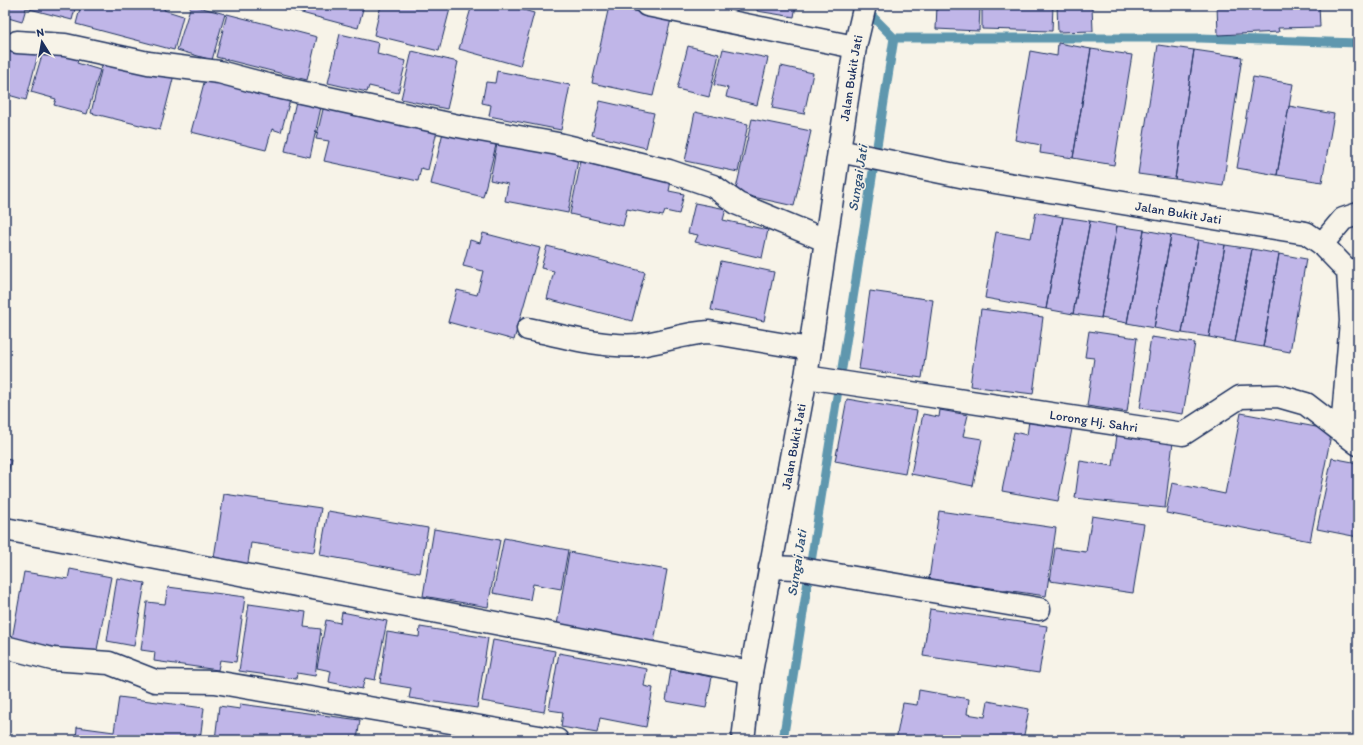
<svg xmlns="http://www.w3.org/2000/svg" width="1363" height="745" font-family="Itim,sans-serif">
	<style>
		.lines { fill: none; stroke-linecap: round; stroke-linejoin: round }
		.stream { stroke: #5e97ae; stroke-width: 9 }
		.building { fill: #c0b6e8; stroke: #1b2f5e }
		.minor-casing { stroke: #1b2f5e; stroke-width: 25 }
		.minor { stroke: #f7f3e8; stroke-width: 22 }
		.labels { text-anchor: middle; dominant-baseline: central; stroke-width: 3; stroke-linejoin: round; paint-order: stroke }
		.street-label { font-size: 13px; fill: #1b2f5e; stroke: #f7f3e8 }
		.water-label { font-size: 14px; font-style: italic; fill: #315279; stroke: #f7f3e8 }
	</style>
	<rect width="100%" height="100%" fill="#f7f3e8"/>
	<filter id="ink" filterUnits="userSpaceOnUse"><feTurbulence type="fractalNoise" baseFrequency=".025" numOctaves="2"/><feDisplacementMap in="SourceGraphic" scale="8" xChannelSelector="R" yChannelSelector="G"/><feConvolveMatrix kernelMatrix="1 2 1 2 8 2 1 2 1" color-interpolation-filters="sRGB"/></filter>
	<g filter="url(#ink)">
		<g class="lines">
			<!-- stream -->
			<path class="stream" d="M 865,9 L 894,38
				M 894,38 L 1200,38 L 1358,43
				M 842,368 L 894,38
				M 783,740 L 838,390"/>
		</g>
		<!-- building -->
		<path class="building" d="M 5,5 L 76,5 L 72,20 L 26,8 L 22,22 L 5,17 Z
			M 81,5 L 98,7 L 99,5 L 165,5 L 164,10 L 183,16 L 174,50 L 76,24 Z
			M 191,5 L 225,14 L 212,60 L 177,50 Z
			M 296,5 L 364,5 L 358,28 L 294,11 Z
			M 381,5 L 451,5 L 439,51 L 374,35 Z
			M 472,5 L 506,5 L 534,13 L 520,66 L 459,49 Z
			M 758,5 L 796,5 L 794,17 L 757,11 Z
			M 937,5 L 980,5 L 979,31 L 936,29 Z
			M 982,5 L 1053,5 L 1052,31 L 982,29 Z
			M 1057,5 L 1127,5 L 1092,7 L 1093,31 L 1058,32 Z
			M 1217,5 L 1319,5 L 1320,27 L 1278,28 L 1279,32 L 1218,35 Z
			M 609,6 L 671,19 L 653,96 L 592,83 Z
			M 227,14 L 317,37 L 307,80 L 216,57 Z
			M 340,34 L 379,43 L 377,54 L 406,61 L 398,93 L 369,86 L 367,92 L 328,83 Z
			M 5,39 L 40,47 L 26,100 L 5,94 Z
			M 1058,43 L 1091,49 L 1073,158 L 1040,153 L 1041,145 L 1015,140 L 1030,51 L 1057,56 Z
			M 1158,45 L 1194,50 L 1175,179 L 1138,174 Z
			M 688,46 L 719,54 L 709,97 L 677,89 Z
			M 44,48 L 79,57 L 77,63 L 100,70 L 87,114 L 54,105 L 56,99 L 31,92 Z
			M 723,49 L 768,58 L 757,105 L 726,97 L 728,88 L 714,85 Z
			M 1091,49 L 1132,55 L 1114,165 L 1073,158 Z
			M 1194,50 L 1242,57 L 1223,186 L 1175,179 Z
			M 412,51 L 458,62 L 447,109 L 401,99 Z
			M 104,58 L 174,75 L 160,130 L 91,113 Z
			M 781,66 L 813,73 L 804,114 L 772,108 Z
			M 497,71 L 570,85 L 561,130 L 489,116 L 491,105 L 482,103 L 486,82 L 495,83 Z
			M 1253,77 L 1293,84 L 1277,175 L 1237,168 Z
			M 205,79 L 290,100 L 281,132 L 272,129 L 266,150 L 191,132 Z
			M 296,101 L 321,107 L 310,157 L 285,151 Z
			M 600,101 L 654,113 L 646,148 L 592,135 Z
			M 324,105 L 437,131 L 428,170 L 421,168 L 418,181 L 324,161 L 329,141 L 316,139 Z
			M 1289,106 L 1334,114 L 1322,182 L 1277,175 Z
			M 695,112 L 748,124 L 738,172 L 685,161 Z
			M 752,119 L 811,131 L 794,206 L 735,193 Z
			M 443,132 L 496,145 L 483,197 L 431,184 Z
			M 498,139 L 579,155 L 568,213 L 505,201 L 508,184 L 490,180 Z
			M 581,161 L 671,181 L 669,191 L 684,194 L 679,214 L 665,211 L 663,216 L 627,209 L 623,226 L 570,214 Z
			M 695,203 L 726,209 L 723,220 L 768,230 L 762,258 L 695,242 L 698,235 L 688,233 Z
			M 1036,212 L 1063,217 L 1046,309 L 985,298 L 996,232 L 1031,238 Z
			M 1063,217 L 1090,221 L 1073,314 L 1046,309 Z
			M 1090,221 L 1117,226 L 1101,318 L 1073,314 Z
			M 1117,226 L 1144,230 L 1127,323 L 1101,318 Z
			M 1144,230 L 1171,235 L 1154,328 L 1127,323 Z
			M 483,233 L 540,248 L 514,340 L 448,322 L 457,290 L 477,295 L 483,271 L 463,266 L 470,240 L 480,243 Z
			M 1171,235 L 1198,240 L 1182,333 L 1154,328 Z
			M 1198,240 L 1225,245 L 1209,337 L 1182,333 Z
			M 1225,245 L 1252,249 L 1235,342 L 1209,337 Z
			M 547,246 L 645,272 L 632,321 L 547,299 L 554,271 L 541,268 Z
			M 1252,249 L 1279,254 L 1263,347 L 1235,342 Z
			M 1279,254 L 1306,259 L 1290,352 L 1263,347 Z
			M 721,261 L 774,272 L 764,321 L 711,310 Z
			M 870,291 L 933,300 L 922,378 L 859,369 Z
			M 981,309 L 1043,317 L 1033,394 L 970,386 Z
			M 1089,331 L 1137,338 L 1127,412 L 1087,406 L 1094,358 L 1085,357 Z
			M 1151,337 L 1195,343 L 1183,414 L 1140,408 Z
			M 847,399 L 917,411 L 905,474 L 835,461 Z
			M 940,410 L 968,415 L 963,436 L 982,439 L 973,486 L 911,474 L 923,414 L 939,417 Z
			M 1241,413 L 1332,430 L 1310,541 L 1166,513 L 1172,483 L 1225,494 Z
			M 1029,421 L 1072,429 L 1058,501 L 1002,491 L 1014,432 L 1027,435 Z
			M 1117,435 L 1173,442 L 1165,508 L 1075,498 L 1080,461 L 1113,466 Z
			M 1332,458 L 1358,463 L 1358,537 L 1317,529 Z
			M 5,459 L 11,460 L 5,489 Z
			M 224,494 L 321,508 L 314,552 L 251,543 L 247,569 L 213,564 Z
			M 328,511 L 428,528 L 420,573 L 320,555 Z
			M 939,511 L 1056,528 L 1046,596 L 929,579 Z
			M 1092,516 L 1144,524 L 1133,593 L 1050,581 L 1055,548 L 1086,552 Z
			M 434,529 L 500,540 L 488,607 L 423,596 Z
			M 504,538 L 568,550 L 561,589 L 533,584 L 530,600 L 493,593 Z
			M 569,552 L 667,570 L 654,642 L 557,625 Z
			M 70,569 L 111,577 L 96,655 L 12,639 L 24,572 L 68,579 Z
			M 117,578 L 145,583 L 134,646 L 107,641 Z
			M 168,587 L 245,597 L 236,662 L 220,660 L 218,670 L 154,661 L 155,652 L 141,650 L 147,602 L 165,604 Z
			M 5,590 L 9,591 L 5,609 Z
			M 249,604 L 306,612 L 304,627 L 321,629 L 315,676 L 297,673 L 296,679 L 239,671 Z
			M 930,609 L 1047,626 L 1039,673 L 923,656 Z
			M 342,612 L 387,621 L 375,680 L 365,678 L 362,689 L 329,682 L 331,671 L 317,668 L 326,620 L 340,623 Z
			M 420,627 L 488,638 L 477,708 L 409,698 L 411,688 L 380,683 L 387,632 L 419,637 Z
			M 493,640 L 555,651 L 544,712 L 482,701 Z
			M 559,653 L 647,669 L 644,686 L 653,688 L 646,727 L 600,718 L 597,733 L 561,727 L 563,712 L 549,710 Z
			M 671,669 L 712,677 L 706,708 L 666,701 Z
			M 919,690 L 969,699 L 967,714 L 985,717 L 988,701 L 1029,709 L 1023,740 L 896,740 L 903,703 L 917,705 Z
			M 119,697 L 204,708 L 200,740 L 76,740 L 77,727 L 114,732 Z
			M 240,704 L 360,720 L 357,740 L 215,740 L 219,706 L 240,709 Z"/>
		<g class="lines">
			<!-- minor casing -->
			<g class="minor-casing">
				<g id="minor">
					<path d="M 647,5 L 855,47"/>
					<path d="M 17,42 L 65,45 L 148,63 L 219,72 L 268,85 L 458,126 L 558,144 L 669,171 L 713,186 L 738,204 L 825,240"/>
					<path id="s1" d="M 839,151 L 965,177 L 1306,233 L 1322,244 L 1348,271 L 1351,321 L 1342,429"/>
					<path d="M 1322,244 L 1343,219 L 1358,214"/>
					<path d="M 528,329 C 564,336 603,348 639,345 C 663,342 685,333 709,332 L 810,349"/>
					<path id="s2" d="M 806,377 L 1183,434 L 1240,397 L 1278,396 L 1306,404 L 1358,444"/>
					<path d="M 5,529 L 751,672"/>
					<path d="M 770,567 L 796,568 L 1039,609"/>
					<path d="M 5,647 L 52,659 L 109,663 L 155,681 L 215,682 L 557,740"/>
					<path id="s3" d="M 743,740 L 751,672 L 806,377 L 839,151 L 855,47 L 865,5"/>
				</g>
			</g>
			<!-- minor -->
			<use href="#minor" class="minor"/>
		</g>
	</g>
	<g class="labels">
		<!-- street labels -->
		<g class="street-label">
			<text stroke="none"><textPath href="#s3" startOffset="671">Jalan Bukit Jati</textPath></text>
			<text stroke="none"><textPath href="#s1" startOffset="345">Jalan Bukit Jati</textPath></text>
			<text stroke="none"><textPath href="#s2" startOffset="291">Lorong Hj. Sahri</textPath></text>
			<text stroke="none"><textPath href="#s3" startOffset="298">Jalan Bukit Jati</textPath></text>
		</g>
		<!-- water labels -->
		<g class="water-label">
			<text transform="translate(858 178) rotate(-81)">Sungai Jati</text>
			<text transform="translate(797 563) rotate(-81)">Sungai Jati</text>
		</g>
	</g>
	<!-- margin -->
	<rect width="1363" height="745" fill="none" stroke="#f7f3e8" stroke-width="20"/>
	<rect x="10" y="10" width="1343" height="725" fill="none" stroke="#1b2f5e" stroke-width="1.5" filter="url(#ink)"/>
	<!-- north arrow -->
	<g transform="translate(42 42) rotate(349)" stroke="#f7f3e8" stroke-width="3" paint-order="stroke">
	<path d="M0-3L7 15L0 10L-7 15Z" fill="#1b2f5e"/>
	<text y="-6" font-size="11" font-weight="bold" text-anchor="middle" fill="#1b2f5e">N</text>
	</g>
</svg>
